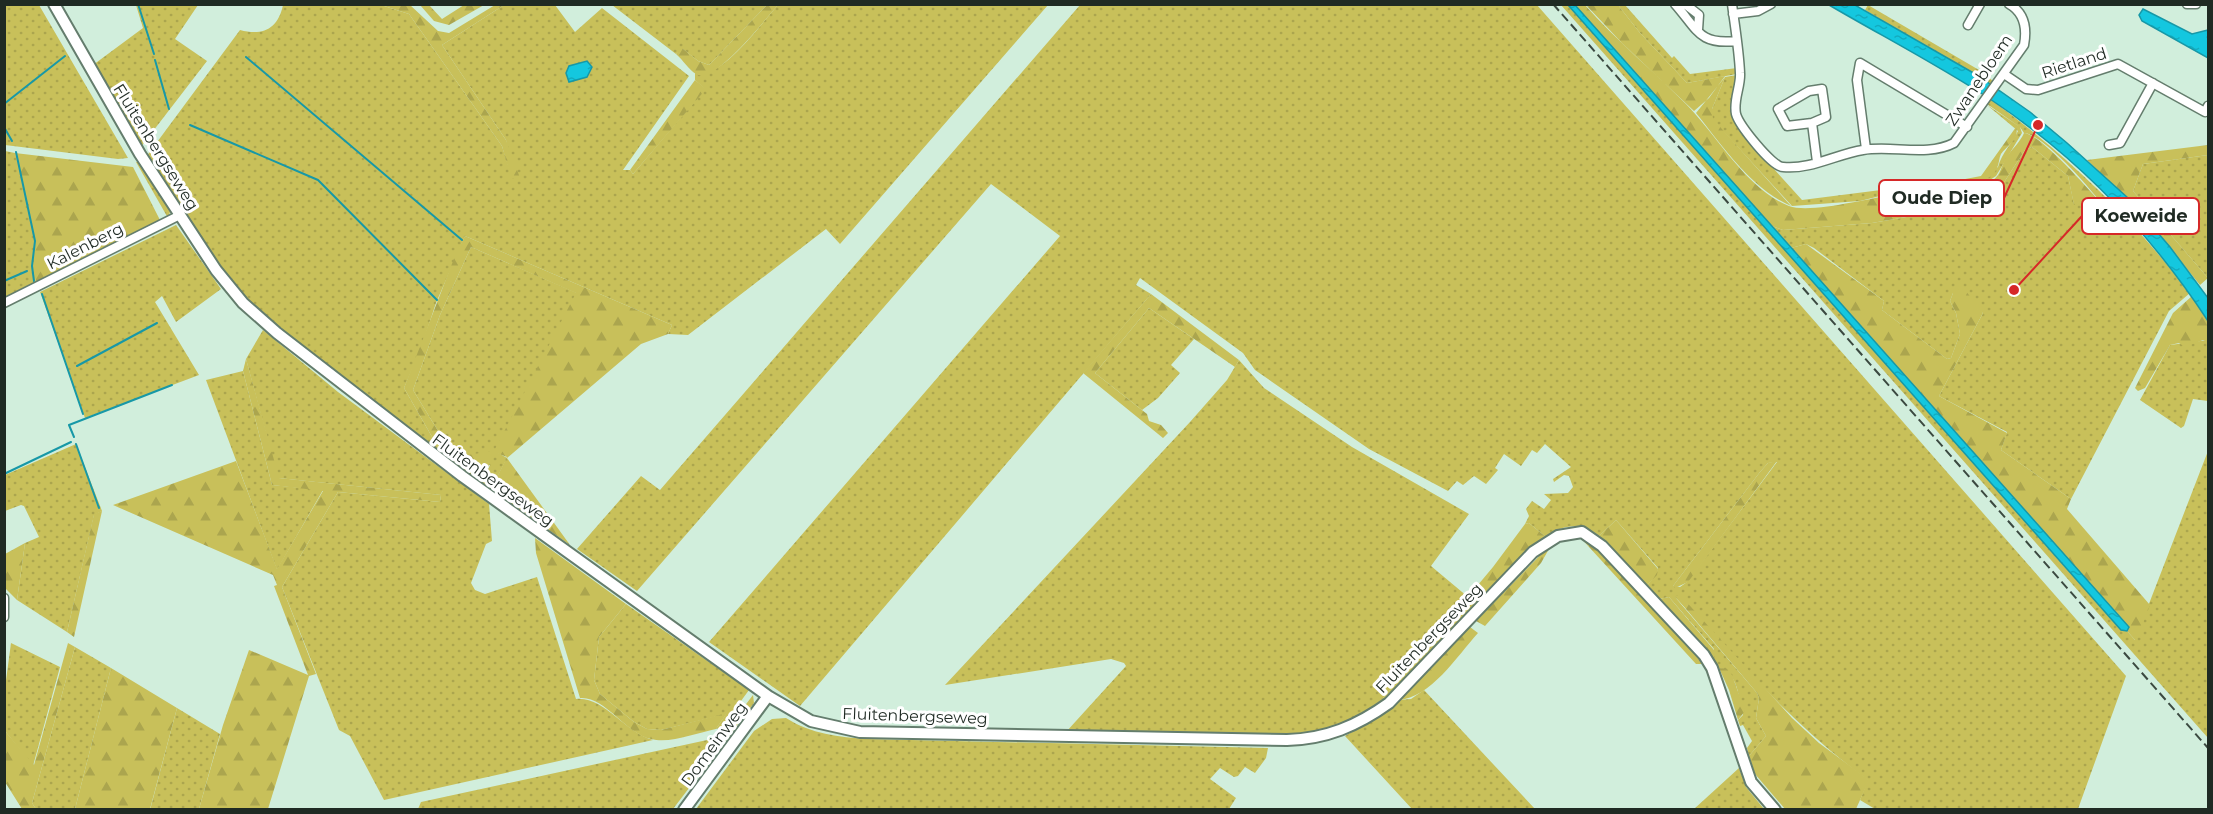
<svg xmlns="http://www.w3.org/2000/svg" width="2213" height="814" font-family="Montserrat,sans-serif">
	<style>
		.grass { fill: url(#grass-dots); fill-rule: evenodd }
		.forest { fill: url(#forest-firs); fill-rule: evenodd }
		.water { fill: url(#water-ripples); stroke: #1798a7; stroke-width: 1.5 }
		.lines { fill: none; stroke-linecap: round; stroke-linejoin: round }
		.stream { stroke: #1798a7; stroke-width: 2 }
		.minor-casing { stroke: #647d6d; stroke-width: 11 }
		.tertiary-casing { stroke: #647d6d; stroke-width: 14 }
		.minor { stroke: #fff; stroke-width: 8 }
		.tertiary { stroke: #fff; stroke-width: 10 }
		.rail { stroke: #3b4940; stroke-width: 2; stroke-dasharray: 9 4.5; stroke-linecap: butt }
		.labels { text-anchor: middle; dominant-baseline: central; stroke-width: 6; stroke-linejoin: round; paint-order: stroke }
		.street-label { font-size: 16px; fill: #1f2a23; stroke: #fff }
		.leader { fill: none; stroke: #d62828; stroke-width: 2 }
		.callout-dot { fill: #d62828; stroke: #fff; stroke-width: 2 }
		.callout { fill: #fff; stroke: #d62828; stroke-width: 2 }
		.callout-label { font-size: 18px; text-anchor: middle; font-weight: bold; fill: #1f2a23 }
	</style>
	<defs>
		<pattern id="grass-dots" width="8" height="8" patternUnits="userSpaceOnUse" patternTransform="scale(1.5)"><rect width="8" height="8" fill="#c8c05a"/><path d="M2 2h.1M6 6h.1" fill="none" stroke="#aba54e" stroke-width="1.8" stroke-linecap="round"/></pattern>
		<pattern id="forest-firs" width="22" height="20" patternUnits="userSpaceOnUse" patternTransform="scale(1.5)"><rect width="22" height="20" fill="#c8c05a"/><path d="M5 1l3.5 6h-7zM16 11l3.5 6h-7z" fill="#aba54e"/></pattern>
		<pattern id="water-ripples" width="26" height="14" patternUnits="userSpaceOnUse" patternTransform="scale(1.5)"><rect width="26" height="14" fill="#14c7df"/><path d="M2 4q2-2 4 0t4 0M15 11q2-2 4 0t4 0" fill="none" stroke="#12abbf"/></pattern>
	</defs>
	<rect width="100%" height="100%" fill="#d1eedc"/>
	<!-- grass -->
	<path class="grass" d="M 5,4 L 39,5 L 128,158 L 118,159 L 5,145 Z
		M 136,5 L 198,5 L 175,39 L 207,61 L 140,148 L 93,65 L 143,28 Z
		M 283,5 L 381,5 L 409,14 L 502,146 L 512,178 L 506,140 L 442,45 L 504,5 L 555,5 L 575,32 L 602,8 L 689,76 L 623,170 L 630,170 L 633,174 L 705,89 L 695,80 L 695,73 C 722,80 761,23 778,5 L 1048,5 L 840,244 L 826,229 L 688,335 L 668,334 L 672,325 L 465,236 L 436,303 L 421,348 L 404,388 L 443,456 L 384,413 L 251,305 L 215,260 L 146,157 L 240,30 C 263,36 278,29 283,5 Z
		M 612,5 L 767,5 L 709,65 L 698,61 L 683,49 L 676,54 Z
		M 1080,5 L 1537,5 L 2126,676 L 2078,809 L 1875,809 L 1860,800 L 1868,780 C 1796,728 1738,660 1675,597 L 1757,693 L 1759,698 L 1756,718 L 1766,736 L 1749,756 L 1747,748 L 1752,741 L 1743,725 L 1740,726 L 1738,720 L 1743,715 C 1739,699 1738,671 1718,668 L 1714,660 L 1714,649 L 1669,597 L 1659,599 L 1647,585 L 1656,575 L 1658,568 L 1616,520 L 1599,536 C 1582,522 1563,524 1546,537 L 1529,523 L 1525,524 L 1529,516 L 1526,509 L 1532,501 L 1544,509 L 1551,500 L 1544,494 L 1568,493 L 1573,487 L 1569,476 L 1564,475 L 1554,482 L 1553,479 L 1571,467 L 1545,444 L 1537,453 L 1532,450 L 1521,466 L 1504,454 L 1495,468 L 1498,470 L 1486,484 L 1474,476 L 1463,485 L 1457,481 L 1448,491 L 1369,449 L 1255,370 L 1243,353 L 1140,278 L 1136,285 L 1151,294 L 800,706 L 709,642 L 1060,236 L 991,184 L 637,591 L 577,549 L 641,476 L 660,490 ZM 1777,462 L 1687,582 L 1680,587 L 1673,586 L 1760,472 L 1768,463 Z
		M 1561,5 L 1568,5 L 2121,630 L 2127,631 L 2135,640 L 2208,451 L 2208,738 Z
		M 1618,5 L 1625,5 L 1672,58 L 1674,56 L 1690,74 L 1737,68 L 1737,74 L 1687,83 L 1640,33 Z
		M 1868,5 L 1979,70 L 1993,81 L 1990,85 L 1865,10 Z
		M 1737,75 L 1732,110 L 1774,169 L 1802,200 L 1960,180 L 1973,182 L 1998,167 C 2002,152 2012,144 2018,131 L 1987,105 L 2020,127 L 2022,133 L 1996,176 L 1984,184 L 1950,186 L 1923,193 L 1892,193 L 1860,201 L 1792,206 L 1712,119 L 1712,109 L 1725,77 Z
		M 1990,99 C 2068,156 2130,216 2190,293 L 2169,311 L 2071,499 L 2001,450 L 2007,432 L 1939,396 L 1983,313 L 1953,293 L 1950,301 L 1956,313 L 1960,334 L 1951,358 L 1947,359 L 1882,310 L 1884,301 L 1814,248 L 1806,244 L 1791,248 L 1772,226 L 1783,230 L 1872,223 L 1958,208 L 1972,211 L 1986,210 L 2025,150 L 2032,147 L 2068,176 L 2074,204 L 2087,201 L 2102,204 C 2090,188 2043,134 2024,133 L 2020,127 L 1987,104 Z
		M 5,151 L 15,153 C 23,182 35,215 36,246 C 37,259 33,269 36,283 L 5,298 Z
		M 2208,155 L 2208,278 L 2133,191 L 2143,164 Z
		M 136,162 L 140,162 L 171,209 L 168,218 Z
		M 176,225 L 221,289 L 176,322 L 162,296 L 155,302 L 199,375 L 85,418 L 40,292 Z
		M 471,247 L 577,293 L 495,451 L 507,458 L 491,489 L 482,483 L 490,465 L 454,457 L 413,390 L 440,315 Z
		M 1149,308 L 1194,339 L 1171,365 L 1180,373 L 1158,398 L 1142,410 L 1095,373 Z
		M 263,330 L 338,392 L 489,504 L 492,541 L 486,544 L 471,583 L 475,590 L 485,594 L 537,577 L 576,699 C 604,696 624,732 653,740 L 384,800 L 350,736 L 339,730 L 282,587 L 338,492 L 440,502 L 441,495 L 278,478 L 246,359 Z
		M 2208,340 L 2208,401 L 2193,399 L 2184,426 L 2181,428 L 2140,400 L 2170,345 Z
		M 1239,360 L 1264,388 L 1352,447 L 1469,514 L 1431,566 L 1468,597 L 1374,709 L 1348,723 L 1306,735 L 1066,732 L 1126,666 L 1124,663 L 1111,659 L 945,685 L 1190,422 L 1227,380 Z
		M 243,371 L 272,485 L 323,490 L 277,570 L 206,380 Z
		M 76,444 L 102,511 L 94,515 L 67,632 L 17,600 L 25,543 L 39,537 L 24,506 L 21,505 L 5,511 L 5,475 Z
		M 626,604 L 749,690 L 722,727 L 716,729 L 726,714 L 661,730 L 647,729 L 634,722 L 600,694 L 594,680 L 599,637 Z
		M 11,643 L 60,667 L 33,766 L 5,731 L 5,688 Z
		M 75,647 L 111,668 L 75,809 L 36,809 L 32,803 Z
		M 1424,690 L 1535,809 L 1412,809 L 1345,736 L 1380,715 L 1398,700 L 1411,699 Z
		M 753,695 L 754,703 L 673,809 L 418,809 L 421,802 L 721,737 Z
		M 177,708 L 220,734 L 199,809 L 150,810 Z
		M 786,718 C 811,734 839,737 868,739 L 1268,748 L 1266,758 L 1255,773 L 1245,767 L 1238,776 L 1234,777 L 1220,768 L 1210,779 L 1236,798 L 1229,809 L 696,809 L 754,731 L 772,719 Z
		M 1739,768 L 1746,787 L 1764,809 L 1694,809 Z"/>
	<!-- forest -->
	<path class="forest" d="M 381,5 L 410,5 L 438,31 L 449,33 L 495,5 L 504,5 L 442,45 L 506,140 L 520,178 L 511,178 L 502,146 L 409,14 Z
		M 420,5 L 429,5 L 442,19 L 464,5 L 484,5 L 449,25 L 434,21 Z
		M 767,5 L 778,5 C 766,18 715,85 696,74 C 689,70 683,60 676,54 L 682,48 L 698,61 L 709,65 Z
		M 1575,5 L 1585,5 C 1616,40 1652,70 1686,104 C 1716,134 1747,190 1789,206 C 1810,214 1869,198 1893,195 C 1910,192 1925,195 1942,189 C 1960,183 1985,193 1998,175 C 2002,169 2003,161 2008,155 C 2014,147 2020,142 2024,133 C 2041,134 2089,190 2103,205 L 2087,201 L 2074,205 L 2068,176 L 2032,147 L 2025,150 L 1986,210 L 1981,212 L 1958,208 L 1872,223 L 1783,230 L 1772,226 Z
		M 1586,5 L 1618,5 L 1640,33 L 1687,83 L 1725,76 L 1709,98 L 1694,111 L 1622,43 Z
		M 1725,77 L 1712,109 L 1713,119 L 1791,206 C 1751,189 1722,145 1696,113 Z
		M 695,80 L 706,89 L 633,174 L 630,170 Z
		M 2016,127 C 2020,140 2007,145 2001,154 C 1999,158 1999,164 1997,168 C 1991,182 1973,184 1960,180 L 1981,176 Z
		M 2208,145 L 2208,155 L 2143,164 L 2133,191 L 2208,278 L 2200,285 L 2143,215 L 2087,160 Z
		M 15,153 L 133,167 L 161,222 L 36,283 L 33,268 L 36,246 Z
		M 465,236 L 672,325 L 668,334 L 641,344 L 507,458 L 570,545 L 491,489 L 507,457 L 494,452 L 482,483 L 443,456 L 404,388 L 455,256 ZM 471,247 L 576,293 L 494,451 L 454,457 L 413,390 L 440,315 Z
		M 1806,244 L 1884,301 L 1882,310 L 1947,359 L 1951,358 L 1960,334 L 1956,313 L 1950,301 L 1953,293 L 1959,289 L 1965,290 L 1983,313 L 1939,396 L 2007,433 L 2001,450 L 2071,499 L 2067,509 L 2150,605 L 2136,641 L 2127,631 L 2128,627 L 1791,248 Z
		M 1151,294 L 1239,360 L 1235,367 L 1149,308 L 1095,373 L 1147,414 L 1149,421 L 1161,425 L 1168,433 L 1163,438 L 1083,373 Z
		M 2192,296 L 2208,321 L 2208,342 L 2203,340 L 2185,347 L 2179,343 L 2170,345 L 2145,388 L 2138,391 L 2135,388 L 2173,313 Z
		M 246,359 L 279,478 L 441,495 L 440,502 L 338,492 L 282,587 L 316,674 L 309,676 L 268,809 L 199,809 L 223,725 L 249,650 L 308,675 L 274,586 L 277,585 L 273,575 L 113,505 L 236,461 L 277,569 L 323,491 L 272,485 L 243,371 Z
		M 1777,461 L 1694,574 L 1688,582 L 1675,588 L 1673,586 L 1760,472 L 1768,463 Z
		M 102,511 L 74,637 L 67,632 L 94,514 Z
		M 1616,520 L 1658,569 L 1657,575 L 1647,585 L 1599,536 Z
		M 1529,523 L 1546,537 L 1402,686 L 1374,709 L 1493,567 L 1525,524 Z
		M 1579,536 L 1597,545 L 1704,664 L 1696,664 Z
		M 535,538 L 626,604 L 599,637 L 594,680 L 600,694 L 634,722 L 647,729 L 661,730 L 727,713 L 716,729 C 696,733 670,744 651,739 C 625,733 605,696 580,698 L 536,553 Z
		M 1553,542 L 1541,563 L 1485,626 L 1476,621 Z
		M 25,543 L 17,600 L 5,588 L 5,554 Z
		M 1675,596 L 1681,596 L 1792,718 L 1819,743 L 1869,780 L 1856,809 L 1785,809 L 1755,774 L 1749,756 L 1766,736 L 1756,718 L 1759,698 L 1757,693 Z
		M 1669,597 L 1714,650 L 1714,660 L 1659,599 Z
		M 1470,627 L 1478,633 C 1457,656 1431,698 1398,700 Z
		M 68,643 L 75,647 L 32,803 L 36,809 L 22,809 L 5,782 L 5,731 L 34,765 Z
		M 111,668 L 177,708 L 150,809 L 75,809 Z
		M 1719,668 L 1727,669 L 1732,675 L 1745,711 L 1738,720 L 1729,690 Z"/>
	<!-- water -->
	<path class="water" d="M 1568,5 L 1575,5 L 2129,627 L 2127,631 L 2121,630 Z
		M 1829,5 L 1855,5 L 1977,75 L 2030,112 L 2067,143 L 2128,198 L 2170,247 L 2208,298 L 2208,321 C 2151,234 2077,157 1990,99 C 1938,65 1882,36 1829,5 Z
		M 2143,9 L 2192,34 L 2208,30 L 2208,58 L 2142,21 L 2139,15 Z
		M 587,61 L 592,67 L 587,77 L 569,82 L 566,73 L 569,66 Z"/>
	<g class="lines">
		<!-- stream -->
		<path class="stream" d="M 138,4 L 154,54
			M 246,57 L 462,240
			M 155,60 L 169,109
			M 4,104 L 65,56
			M 190,125 L 318,180 L 437,300
			M 4,127 L 12,141
			M 16,152 L 35,241 L 32,266 L 34,281
			M 4,281 L 27,271
			M 42,294 L 83,414
			M 77,366 L 157,323
			M 74,437 L 69,425 L 172,385
			M 76,444 L 99,508
			M 4,474 L 71,442"/>
		<!-- minor casing -->
		<g class="minor-casing">
			<path id="minor" d="M 1675,4 C 1698,30 1699,45 1736,41
				M 1685,4 L 1699,15 L 1698,30
				M 1732,4 C 1735,27 1739,50 1740,73 C 1741,86 1733,100 1736,114 C 1739,125 1772,167 1783,167 C 1810,170 1837,154 1863,150 C 1892,145 1927,157 1954,143 L 2024,45 C 2027,29 2025,13 2009,4
				M 2187,4 L 2196,4
				M 1733,14 L 1758,11 L 1771,4
				M 1968,25 L 1980,4
				M 2004,74 L 2026,89 L 2038,90 L 2118,64 L 2205,112 L 2208,106
				M 1822,89 L 1826,117 L 1812,123 L 1787,126 L 1778,109 L 1809,91 Z
				M 1812,123 L 1817,162
				M 2109,145 L 2120,143 L 2153,83
				M 1866,149 L 1857,80 L 1860,63 L 1967,127
				M 4,303 L 180,215
				M 4,598 L 4,617"/>
		</g>
		<!-- tertiary casing -->
		<g class="tertiary-casing">
			<path id="tertiary" d="M 54,4 L 140,154 L 216,270 L 243,303 L 277,333 L 462,476 L 768,696 L 811,721 L 860,732 L 1287,740 C 1326,739 1357,726 1389,703 L 1533,552 L 1558,536 L 1582,532 L 1602,546 L 1704,655 L 1712,668 L 1751,782 L 1775,810
				M 684,810 L 768,696"/>
		</g>
		<!-- minor -->
		<use href="#minor" class="minor"/>
		<!-- tertiary -->
		<use href="#tertiary" class="tertiary"/>
		<!-- rail -->
		<path class="rail" d="M 1553,4 L 2208,748"/>
	</g>
	<g class="labels">
		<!-- street labels -->
		<g class="street-label">
			<text transform="translate(2074 63) rotate(-18)">Rietland</text>
			<text transform="translate(1979 80) rotate(-56)">Zwanebloem</text>
			<text transform="translate(156 147) rotate(58)">Fluitenbergseweg</text>
			<text transform="translate(85 246) rotate(-27)">Kalenberg</text>
			<text transform="translate(493 480) rotate(36)">Fluitenbergseweg</text>
			<text transform="translate(1429 638) rotate(-46)">Fluitenbergseweg</text>
			<text transform="translate(915 716) rotate(2)">Fluitenbergseweg</text>
			<text transform="translate(714 744) rotate(-54)">Domeinweg</text>
		</g>
	</g>
	<!-- callouts -->
	<path class="leader" d="M2038 125L2004 198M2014 290L2082 216"/>
	<g class="callout-dot">
		<circle cx="2038" cy="125" r="6"/>
		<circle cx="2014" cy="290" r="6"/>
	</g>
	<g class="callout">
		<rect x="1879" y="180" width="125" height="36" rx="6"/>
		<rect x="2082" y="198" width="117" height="36" rx="6"/>
	</g>
	<g class="callout-label">
		<text x="1942" y="204">Oude Diep</text>
		<text x="2141" y="222">Koeweide</text>
	</g>
	<!-- border -->
	<rect width="2213" height="814" fill="none" stroke="#1f2a23" stroke-width="12"/>
</svg>
